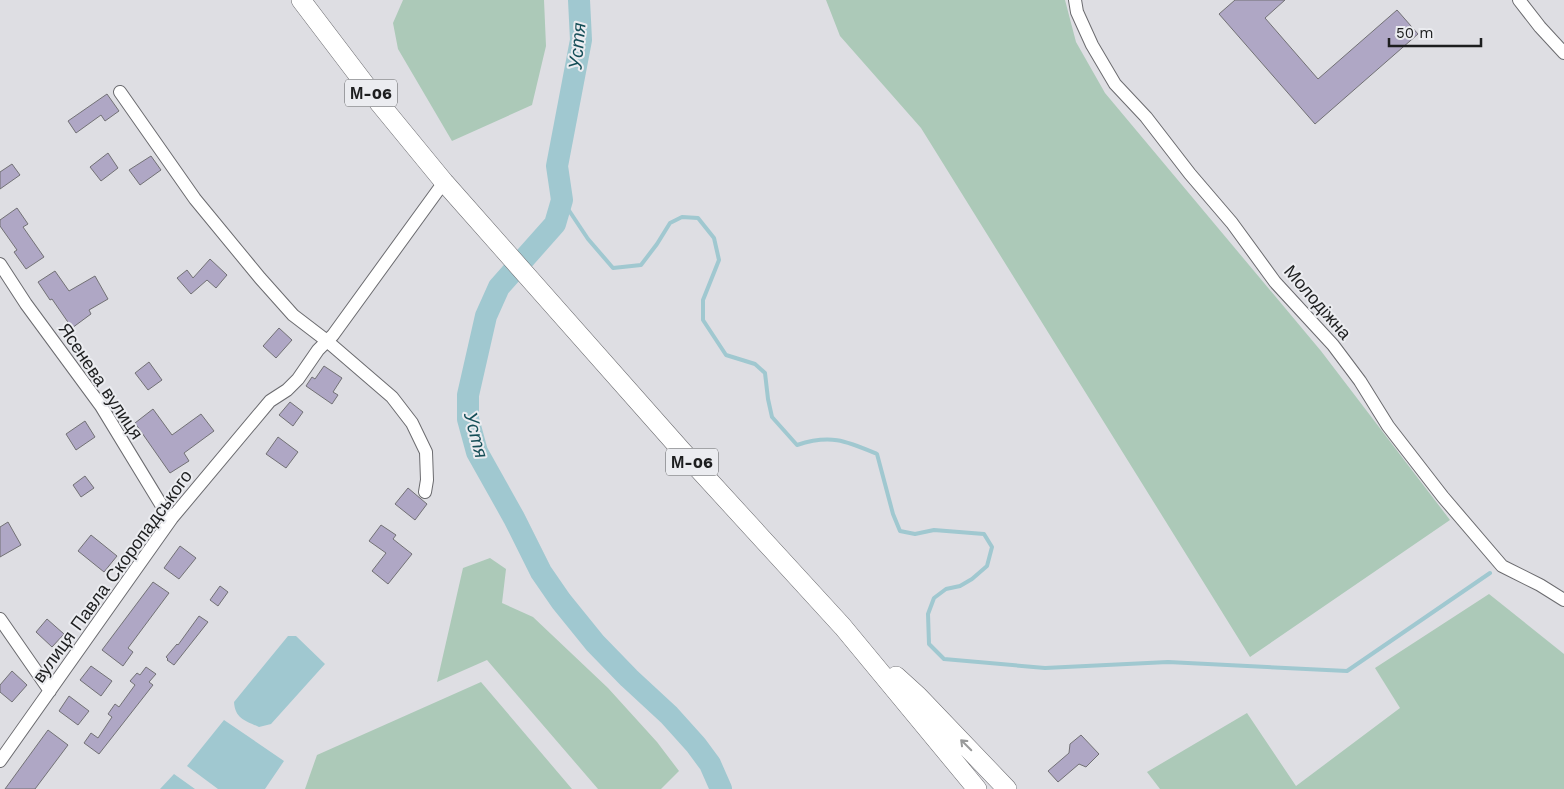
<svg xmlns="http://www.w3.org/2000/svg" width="1564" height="789" font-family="'Work Sans',sans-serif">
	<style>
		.green { fill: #acc9b8 }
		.water { fill: #a0c8d0 }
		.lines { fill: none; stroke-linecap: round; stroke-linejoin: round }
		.stream { stroke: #a0c8d0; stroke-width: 4 }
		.river { stroke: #a0c8d0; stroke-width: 22 }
		.building { fill: #afa7c5; stroke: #727175 }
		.minor-casing { stroke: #6b6b6f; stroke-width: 14 }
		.highway-casing { stroke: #6b6b6f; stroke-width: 20 }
		.minor { stroke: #fff; stroke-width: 12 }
		.highway { stroke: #fff; stroke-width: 19 }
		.oneway { stroke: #999a9a }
		.labels { text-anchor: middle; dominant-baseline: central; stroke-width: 4; stroke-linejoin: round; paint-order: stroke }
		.shield { fill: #ebecf0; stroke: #5b5c5e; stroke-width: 1 }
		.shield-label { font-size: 16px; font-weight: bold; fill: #1d1e1f }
		.street-label { font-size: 18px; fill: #1d1e1f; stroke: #ebecf0 }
		.water-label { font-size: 19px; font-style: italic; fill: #154e57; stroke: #ebecf0 }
	</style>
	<rect width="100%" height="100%" fill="#dedee3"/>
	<!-- green -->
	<path class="green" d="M 403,0 L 544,0 L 546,46 L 532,105 L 452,141 L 398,49 L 393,23 Z
		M 826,0 L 1065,0 L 1076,42 L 1105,93 L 1321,351 L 1450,520 L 1250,657 L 921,128 L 840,36 Z
		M 490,558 L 506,569 L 502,603 L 533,617 L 608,688 L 657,742 L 679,771 L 661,789 L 598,789 L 487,660 L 437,682 L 463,568 Z
		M 1489,594 L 1564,654 L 1564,789 L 1160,789 L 1147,772 L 1247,713 L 1296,786 L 1400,708 L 1375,668 Z
		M 481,682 L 572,789 L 305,789 L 317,755 Z"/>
	<!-- water -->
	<path class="water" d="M 288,636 L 296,636 L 325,664 L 271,724 L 259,727 C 246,721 235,719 234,702 Z
		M 224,720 L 284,761 L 265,789 L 218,789 L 187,766 Z
		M 174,774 L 195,789 L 160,789 Z"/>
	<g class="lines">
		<!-- stream -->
		<path class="stream" d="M 562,200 L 588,239 L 613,268 L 641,265 L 657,244 L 670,223 L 682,217 L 698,218 L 714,238 L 719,260 L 703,300 L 703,320 L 726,355 L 755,364 L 765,373 L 768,399 L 772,417 L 797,445 C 831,434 846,441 877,454 L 893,514 L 900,531 L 915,534 L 934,530 L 984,534 L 992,547 L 987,566 L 972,579 L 960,586 L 946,589 L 934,598 L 928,614 L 929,644 L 944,659 L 1045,668 L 1168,662 L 1347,671 L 1490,573"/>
		<!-- river -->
		<path class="river" d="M 579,0 L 581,40 L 557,166 L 562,200 L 555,224 L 499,287 L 486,316 L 468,395 L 468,419 L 477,452 L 514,518 L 541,572 L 561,601 L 595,643 L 629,678 L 669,715 L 696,745 L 710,764 L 721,789"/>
	</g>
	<!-- building -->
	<path class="building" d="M 1235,0 L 1285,0 L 1265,18 L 1318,79 L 1397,10 L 1418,34 L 1315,124 L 1219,14 Z
		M 107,94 L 119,111 L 105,121 L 101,115 L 76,133 L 68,121 Z
		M 108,153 L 118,168 L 101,181 L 90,167 Z
		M 151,156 L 161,170 L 140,185 L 129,170 Z
		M 12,164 L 20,175 L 0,189 L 0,172 Z
		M 17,208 L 28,224 L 23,227 L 44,257 L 26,269 L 14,252 L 17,250 L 0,226 L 0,220 Z
		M 210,259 L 227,275 L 216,288 L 207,280 L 191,294 L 177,278 L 187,270 L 193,278 Z
		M 55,271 L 69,291 L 95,276 L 108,299 L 89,310 L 91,314 L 72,328 L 52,299 L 50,300 L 38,282 Z
		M 279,328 L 292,340 L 276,358 L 263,346 Z
		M 149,362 L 162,380 L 148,390 L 135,373 Z
		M 324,366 L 342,378 L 333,392 L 338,395 L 332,404 L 306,386 L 312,377 L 315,379 Z
		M 290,402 L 303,412 L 293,426 L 279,415 Z
		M 153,409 L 172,435 L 201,414 L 214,431 L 184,453 L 189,461 L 170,473 L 135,423 Z
		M 85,421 L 95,437 L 76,450 L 66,434 Z
		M 278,437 L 298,452 L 286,468 L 266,454 Z
		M 85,476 L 94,488 L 81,497 L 73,485 Z
		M 408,488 L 427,504 L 415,520 L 395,504 Z
		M 8,522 L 21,545 L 0,557 L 0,527 Z
		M 381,525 L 396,535 L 393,539 L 412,554 L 388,584 L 372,571 L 386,553 L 369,541 Z
		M 91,535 L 117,556 L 104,572 L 78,551 Z
		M 180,546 L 196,558 L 179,579 L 164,568 Z
		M 153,582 L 169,593 L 128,648 L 133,652 L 123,666 L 102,650 Z
		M 220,586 L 228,592 L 218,606 L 210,600 Z
		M 199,616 L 208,622 L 174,665 L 167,660 L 168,659 L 166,657 L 177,644 L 178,645 Z
		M 47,619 L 64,634 L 52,647 L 36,632 Z
		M 91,666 L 112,681 L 101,696 L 80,680 Z
		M 146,667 L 156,674 L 149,682 L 153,685 L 99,754 L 84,743 L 91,733 L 98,738 L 112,717 L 108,714 L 115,704 L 119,707 L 135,685 L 130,681 L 137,673 L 140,675 Z
		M 12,671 L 27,685 L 12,702 L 0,692 L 0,685 Z
		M 69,696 L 89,711 L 78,725 L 59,711 Z
		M 48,730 L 68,745 L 35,789 L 5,789 Z
		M 1081,735 L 1099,754 L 1086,767 L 1079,764 L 1058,782 L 1048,771 L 1069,753 L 1070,744 Z"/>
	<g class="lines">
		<!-- minor casing -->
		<g class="minor-casing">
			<path id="minor" d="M 1075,0 L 1077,12 L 1092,45 L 1115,84 L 1146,117 L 1190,174 L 1232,223 L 1275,282 L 1333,345 L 1360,381 L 1388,426 L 1443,497 L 1502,566 L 1540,585 L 1564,600
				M 1519,0 L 1540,27 L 1564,53
				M 120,92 L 195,199 L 260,278 L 293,315 L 327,341 L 392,397 L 412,423 L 426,452 L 427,480 L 425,492
				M 0,264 L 26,304 L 101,406 L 165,511 L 172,518
				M 0,619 L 50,691
				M 0,761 L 172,518 L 270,401 L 287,390 L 298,379 L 318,350 L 333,335 L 444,182"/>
		</g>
		<!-- highway casing -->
		<g class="highway-casing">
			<path id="highway" d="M 301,0 L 380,104 L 444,182 L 682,451 L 843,627 L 977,789
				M 896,676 L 918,696 L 1007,789"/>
		</g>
		<!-- minor -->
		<use href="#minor" class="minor"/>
		<!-- highway -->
		<use href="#highway" class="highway"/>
	</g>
	<!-- one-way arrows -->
	<defs><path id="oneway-shaft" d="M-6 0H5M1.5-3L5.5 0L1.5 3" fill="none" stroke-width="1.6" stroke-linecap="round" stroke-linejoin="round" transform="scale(1.25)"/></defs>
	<use class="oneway" href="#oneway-shaft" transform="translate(966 745) rotate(-135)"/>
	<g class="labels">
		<!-- shield labels -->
		<g class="shield">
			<rect x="345" y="79.5" width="52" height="27" rx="4"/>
			<rect x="666" y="448.5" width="52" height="27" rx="4"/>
		</g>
		<g class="shield-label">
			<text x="371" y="93">М-06</text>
			<text x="692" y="462">М-06</text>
		</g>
		<!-- street labels -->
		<g class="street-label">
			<text transform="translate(1318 302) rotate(49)">Молодіжна</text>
			<text transform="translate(101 381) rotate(56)">Ясенева вулиця</text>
			<text transform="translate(112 576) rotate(-54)">вулиця Павла Скоропадського</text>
		</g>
		<!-- water labels -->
		<g class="water-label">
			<text transform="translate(577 46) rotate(-85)">Устя</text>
			<text transform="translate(476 435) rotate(75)">Устя</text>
		</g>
	</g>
	<!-- scale -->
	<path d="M1389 38v8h92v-8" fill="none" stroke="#1d1e1f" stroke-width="2.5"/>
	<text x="1396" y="38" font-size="15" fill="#1d1e1f" stroke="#ebecf0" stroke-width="4" paint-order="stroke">50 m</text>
</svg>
